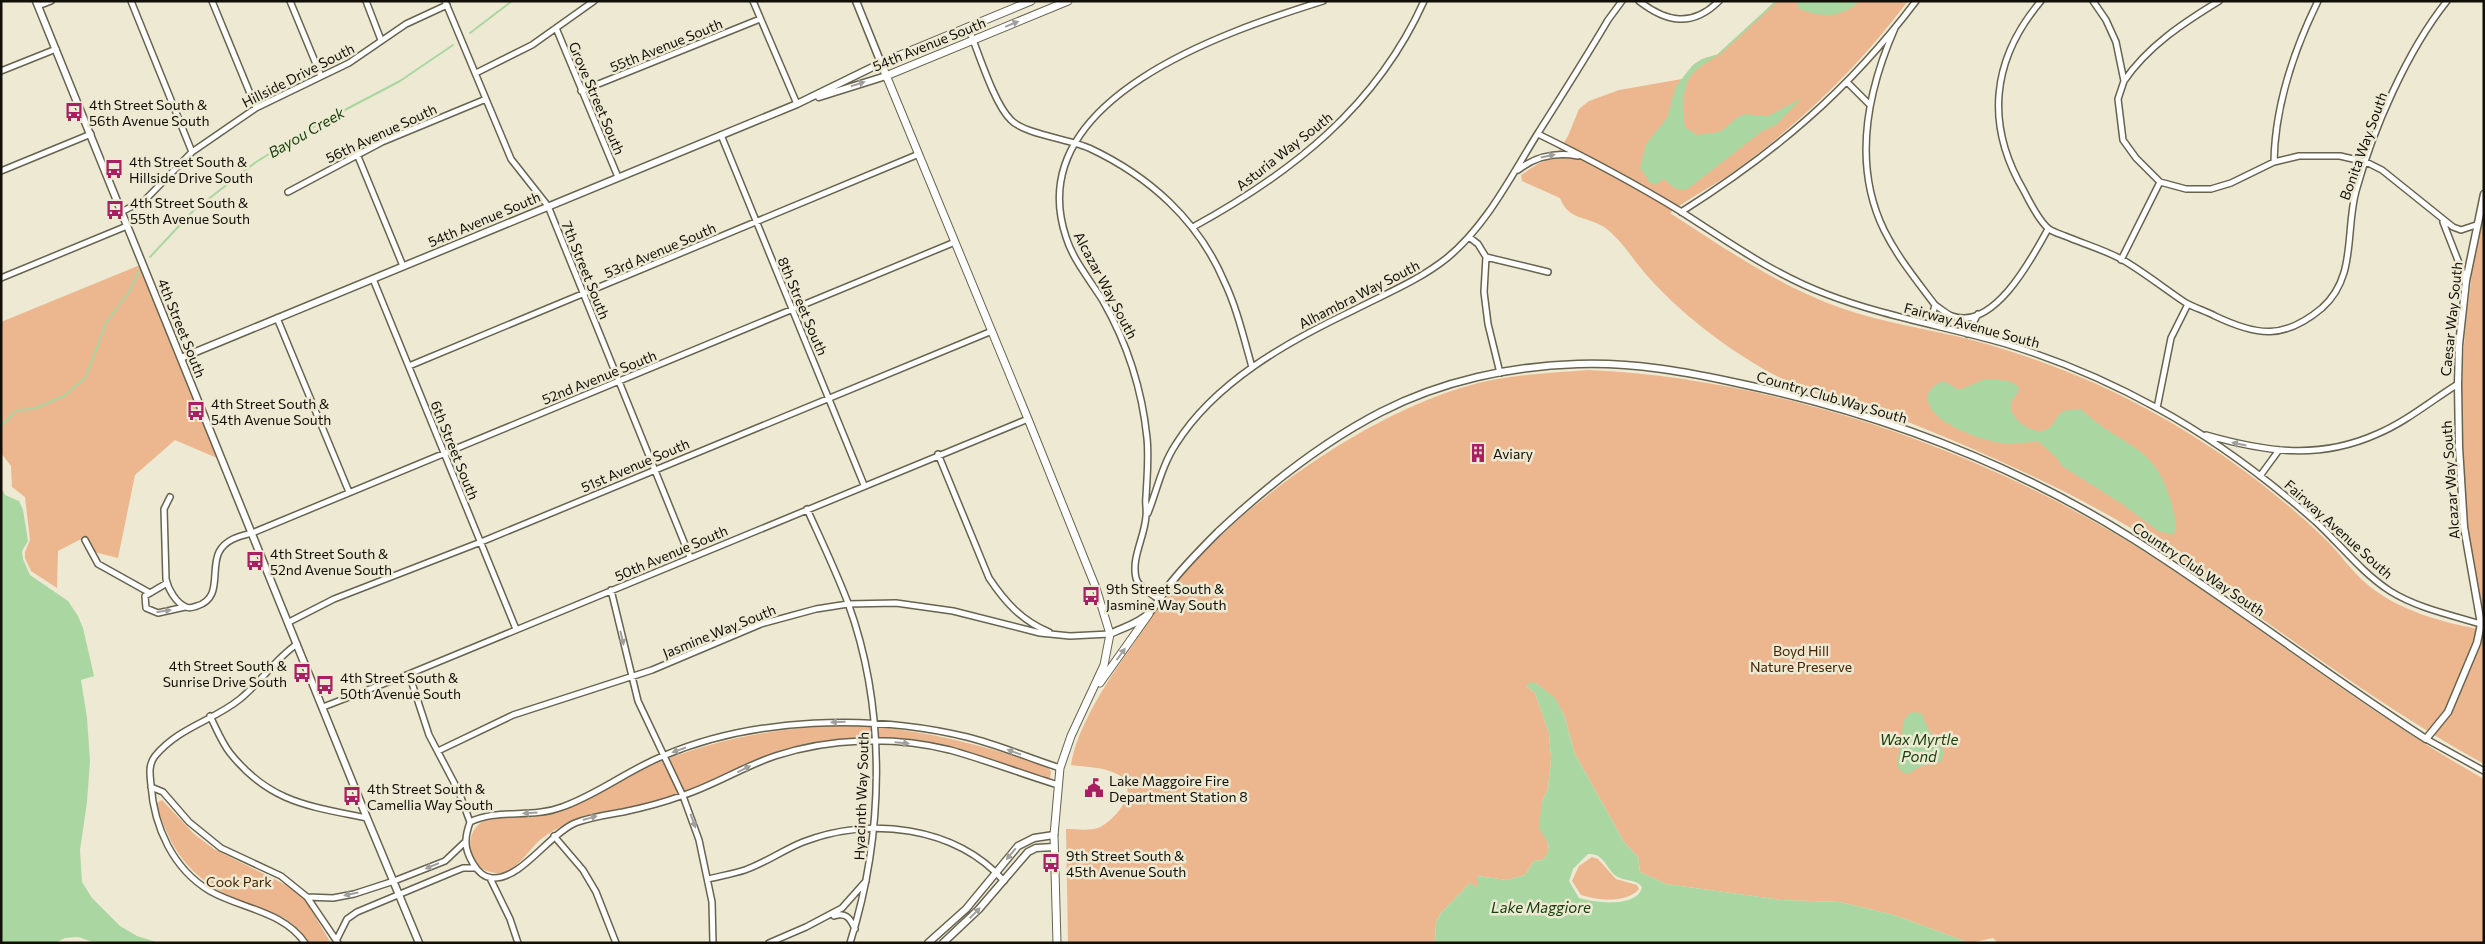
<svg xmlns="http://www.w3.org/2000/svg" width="2485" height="944" font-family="Commissioner,sans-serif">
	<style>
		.green { fill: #ecb78f }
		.water { fill: #aad6a1; fill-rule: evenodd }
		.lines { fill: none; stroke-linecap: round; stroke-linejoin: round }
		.stream { stroke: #aad6a1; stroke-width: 2 }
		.minor-casing { stroke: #66634f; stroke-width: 8 }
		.tertiary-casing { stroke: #66634f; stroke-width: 9 }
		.secondary-casing { stroke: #66634f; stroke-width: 9 }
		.minor { stroke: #fff; stroke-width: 5 }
		.tertiary { stroke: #fff; stroke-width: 6 }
		.secondary { stroke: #fff; stroke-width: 7 }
		.oneway { fill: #a09f9c }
		.labels { text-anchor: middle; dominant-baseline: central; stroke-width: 5; stroke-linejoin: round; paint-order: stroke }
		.street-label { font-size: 14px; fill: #110f08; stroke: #ede9d2 }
		.poi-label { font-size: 14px; fill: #110f08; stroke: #ede9d2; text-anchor: start }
		.park-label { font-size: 14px; fill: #462201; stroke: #ede9d2 }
		.water-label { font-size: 15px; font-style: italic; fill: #18420d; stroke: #ede9d2 }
	</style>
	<rect width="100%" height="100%" fill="#ede9d2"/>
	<!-- green -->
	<path class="green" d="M 1775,1 L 1908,1 C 1860,65 1804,120 1740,167 C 1718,184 1691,196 1670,213 C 1724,248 1779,286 1841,308 C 1883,323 1929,329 1972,340 C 2035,357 2097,381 2154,413 C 2214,446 2273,489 2323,537 C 2339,552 2351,571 2368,585 C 2399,611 2444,623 2484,630 L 2484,764 C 2410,723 2341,675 2272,626 C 2227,594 2184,559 2136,531 C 2065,489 1990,455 1913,424 C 1880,411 1846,403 1813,392 C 1754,371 1684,319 1644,272 C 1632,258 1619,237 1604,227 C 1586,216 1568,220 1560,198 L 1522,181 L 1521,175 L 1539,163 L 1554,158 L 1568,136 L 1579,109 L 1589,101 L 1619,90 L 1682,79 L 1693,65 L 1702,59 L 1719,54 L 1733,42 Z
		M 2484,209 L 2484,619 C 2478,588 2470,557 2467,526 C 2456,418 2461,314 2484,209 Z
		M 140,265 L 217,458 L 175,440 L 135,475 L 118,558 L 94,552 L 87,536 L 58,551 L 57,588 L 31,571 L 25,558 L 25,552 L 30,540 L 25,497 L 12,487 L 11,466 L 1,453 L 1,322 Z
		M 1588,370 C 1780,378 1993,453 2154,558 C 2265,630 2368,714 2484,779 L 2484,943 L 1998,943 L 1993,938 L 1970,943 L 1894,915 L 1840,902 L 1781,900 L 1666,884 L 1640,872 L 1638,857 L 1624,842 L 1575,754 L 1564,715 L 1555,699 L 1536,683 L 1527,687 L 1535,693 L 1549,733 L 1551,758 L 1548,789 L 1542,802 L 1549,852 L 1543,860 L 1534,861 L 1525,875 L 1507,880 L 1477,876 L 1477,888 L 1470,883 L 1441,913 L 1436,922 L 1435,943 L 1068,943 L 1066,829 C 1076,829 1089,831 1098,828 C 1115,821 1143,788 1117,774 C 1104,767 1086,767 1071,765 C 1077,725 1112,674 1135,642 C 1149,621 1163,599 1179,580 C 1246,500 1364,417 1464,387 C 1504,375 1547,373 1588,370 Z
		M 853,725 C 922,729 983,745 1048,767 L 1051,772 L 1050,778 L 1047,778 C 949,745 879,721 775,753 C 745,762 718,780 688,790 C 668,797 648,803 628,807 C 609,811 590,813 572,821 C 561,826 550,832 540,840 C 526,852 513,879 490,872 C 468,866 463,834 482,822 C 497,813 513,818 529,817 C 539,817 550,814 559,811 C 588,801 612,784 639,771 C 708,739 778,727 853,725 Z
		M 162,800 L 194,834 L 214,849 L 288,886 L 305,900 L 331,943 L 310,943 C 290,915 277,915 247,904 C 195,883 172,856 156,803 Z
		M 1592,857 L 1598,859 L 1616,879 L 1637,885 L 1639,889 C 1626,904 1597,900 1581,895 L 1572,881 L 1579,866 Z"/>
	<!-- water -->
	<path class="water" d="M 1796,1 L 1860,1 C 1841,18 1823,18 1799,9 Z
		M 1719,54 C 1712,60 1703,64 1696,70 C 1681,84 1682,109 1685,127 L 1697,135 L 1720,132 L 1738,117 L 1744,114 L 1768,116 L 1802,98 L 1776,125 L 1761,132 L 1689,188 C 1676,193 1674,187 1664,179 L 1655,185 L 1650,183 L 1640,168 L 1646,144 L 1667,118 L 1676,86 L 1693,65 L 1702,59 Z
		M 1985,379 L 2009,381 L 2018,386 L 2019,391 C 2014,398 2008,403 2012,412 C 2018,425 2041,440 2053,424 C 2057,419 2057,415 2062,412 C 2068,409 2075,409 2081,409 C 2121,448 2156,442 2172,505 C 2174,516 2178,525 2173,535 L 2158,531 L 2125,506 L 2062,466 L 2057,458 L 2039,442 C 2029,441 2020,445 2009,444 C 1987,443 1923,422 1928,395 C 1929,388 1938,383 1944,381 L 1959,390 Z
		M 1,487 L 5,495 L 19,501 L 23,510 L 28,541 L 22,551 L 23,559 L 30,575 L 68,601 L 78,616 L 83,628 L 94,676 L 81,680 L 87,718 L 90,761 L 87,802 L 80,850 L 82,882 L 92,898 L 120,926 L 137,936 L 159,943 L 96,943 L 78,937 L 65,938 L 55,943 L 1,943 Z
		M 1530,682 L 1536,683 L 1555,698 L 1564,715 L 1575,754 L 1624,842 L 1638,857 L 1640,872 L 1666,884 L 1781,900 L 1840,902 L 1894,915 L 1970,943 L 1435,943 L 1436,922 L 1441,913 L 1470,883 L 1477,887 L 1477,876 L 1507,880 L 1525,875 L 1534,861 L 1543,860 C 1553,847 1548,841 1539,829 L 1542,802 L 1548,789 L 1551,758 L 1549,733 L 1535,693 L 1527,687 ZM 1588,854 C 1604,853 1606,868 1616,876 C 1625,882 1635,878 1642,887 C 1638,908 1594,903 1579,898 L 1569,881 L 1573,869 Z
		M 1912,712 L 1921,713 L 1929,730 L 1944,751 L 1941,762 L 1921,766 L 1908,774 C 1892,771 1899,755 1901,744 C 1904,733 1899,719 1912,712 Z"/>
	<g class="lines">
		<!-- stream -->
		<path class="stream" d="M 470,33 L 512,1
			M 1719,54 L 1777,1
			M 150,257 L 193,211 L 256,162 L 320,123 L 400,81 L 453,45
			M 1,426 L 16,411 L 36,408 L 64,396 L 86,377 L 106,323 L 129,292 L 139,271"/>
		<!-- minor casing -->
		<g class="minor-casing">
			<path id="minor" d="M 131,1 L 192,152
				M 212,1 L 256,108
				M 290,1 L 321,76
				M 366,1 L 381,40
				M 445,1 L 511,159 L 548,206 L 690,557
				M 753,1 L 797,104
				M 1639,1 C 1666,22 1692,28 1719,1
				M 2041,1 C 1991,60 1985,125 2024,191 C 2029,201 2040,222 2049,229 C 2053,232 2060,234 2065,236 C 2084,244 2105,250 2123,260 C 2145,273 2165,289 2186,303 C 2195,308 2206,311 2215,316 C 2257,336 2284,340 2322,308 C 2357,277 2345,231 2356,191 C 2373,129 2407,51 2447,1
				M 2093,1 L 2106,20 L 2116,42 L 2124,81 L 2118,99 L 2123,140 L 2136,158 L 2160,182 L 2186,189 L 2211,189 L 2231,183 L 2274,162 L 2299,156 L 2340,156 L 2366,162 L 2382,170 L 2453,227 L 2461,230 L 2476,225
				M 38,6 L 51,1
				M 968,27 C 978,51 994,104 1011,120 C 1024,134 1069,139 1089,148 C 1149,176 1198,220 1224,281 C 1237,308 1244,339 1252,367
				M 556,28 L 618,177
				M 1895,28 C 1867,92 1852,164 1884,230 C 1898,258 1917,281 1935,305 L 1930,324
				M 1,71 L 56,49
				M 476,73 L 532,45 L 594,1
				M 2124,81 C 2148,46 2183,23 2219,1
				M 1847,82 L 1869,104
				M 581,91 L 760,19
				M 1538,134 C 1587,158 1634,183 1680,211 C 1727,241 1773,274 1826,294 C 1883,316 1943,326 2003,343 C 2056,359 2108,381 2157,408 C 2214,439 2266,478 2315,521 C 2340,544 2361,572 2390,591 C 2417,608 2451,615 2481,624
				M 721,135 L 864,485
				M 357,154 L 403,266
				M 2274,162 C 2275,105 2293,52 2318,1
				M 1518,170 C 1536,156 1556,152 1578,156
				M 1,171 L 91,134
				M 288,192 L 382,142 L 486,99
				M 121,212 L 145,200 L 192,152 L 256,108 L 349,63 L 406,24 L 447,5
				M 1681,212 C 1776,152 1848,91 1916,1
				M 2443,222 L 2466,281
				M 1193,227 C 1292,173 1377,106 1424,1
				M 1469,237 L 1478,244 L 1486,257 L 1484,292 L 1488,324 L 1500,373
				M 1486,257 L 1548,272
				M 2121,260 L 2160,182
				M 1,278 L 127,226
				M 373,279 L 516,629
				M 1935,305 C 1940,308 1946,314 1952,316 C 1994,331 2032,258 2048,229
				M 277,318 L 349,492
				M 1967,334 L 1978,314
				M 409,366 L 919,154
				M 2157,408 L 2171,338 L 2188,304
				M 2206,435 C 2266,452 2319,460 2377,434 C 2406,422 2432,400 2458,384
				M 938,454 L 989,578 C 1005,602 1022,621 1049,632
				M 2260,476 L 2279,450
				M 170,497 L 164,509 L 166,579 C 168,589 176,603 186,607 C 190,609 193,607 197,606 C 223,598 210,570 219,552 C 226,539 240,536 252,533 L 955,242
				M 807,509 C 821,540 836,571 848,603 C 887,710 884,835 850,943
				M 1148,513 C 1157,490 1162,465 1176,444 C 1215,382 1287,342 1352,311 C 1385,294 1418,281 1447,258 C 1487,225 1511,176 1538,133 C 1562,95 1585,59 1608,20 L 1622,1
				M 85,540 L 98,564 L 150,593
				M 167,583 L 145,596 L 146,608 L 158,613 L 185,607
				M 611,590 L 638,701 L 683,796 L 699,840 L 712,902 L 713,943
				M 1159,599 C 1151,594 1139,588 1136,578 C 1131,558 1145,536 1146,516 C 1147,510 1145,503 1146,497 C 1147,477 1149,457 1147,438 C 1142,389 1127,343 1103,301 C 1090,280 1073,260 1066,237 C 1020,99 1227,31 1323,1
				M 289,622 L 334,599 L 481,542 L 992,331
				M 297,644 C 275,659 261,682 240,699 C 213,721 179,727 155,756 C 148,765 150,775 151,785 C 154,827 173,869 210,891 C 242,909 283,911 305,943
				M 409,674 L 429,735 L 459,792 L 470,822
				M 323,707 L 409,674 L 1028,419
				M 210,716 C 216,728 222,743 230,753 C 270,803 309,806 367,818
				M 2426,739 L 2484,771
				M 438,751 L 513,715 L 652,670 L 761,624 L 816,609 L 848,604 L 896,603 L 953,611 L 1040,633 L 1070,636 L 1110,634
				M 151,787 L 163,792 L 189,822 L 221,848 L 281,876 L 307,897 L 338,943
				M 470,822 C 468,828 466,834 466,840 C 465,853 477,877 492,878 C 521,880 548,835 575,823 C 591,817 606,815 623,812 C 642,808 662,803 681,796 C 713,786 742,767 775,756 C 830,738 893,736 950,750 C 986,760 1022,774 1058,785
				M 470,822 C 499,808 531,819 562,807 C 597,795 628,770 663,756 C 754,717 872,714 967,737 C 999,745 1029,758 1060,768
				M 554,836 L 583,870 L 596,892 L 616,943
				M 490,878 L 510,919 L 518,943
				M 708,879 C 720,876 733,874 745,870 C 765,863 783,850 803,842 C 869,816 955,826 1004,881
				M 307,897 L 333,898 L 354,894 L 394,881 L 445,861 L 465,842
				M 834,916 C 846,912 850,918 855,929
				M 337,939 L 347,919 L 357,912 L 453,872 L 463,868 L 476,868
				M 769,943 L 806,927 L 842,908 L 866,881"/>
		</g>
		<!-- tertiary casing -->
		<g class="tertiary-casing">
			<path id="tertiary" d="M 36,1 L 367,818 L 419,943
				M 819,97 L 886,76
				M 181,358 L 797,104 L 881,63 L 856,1
				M 1110,634 C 1122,628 1140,623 1149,613 C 1156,606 1161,596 1167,588 C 1182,568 1200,550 1218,532 C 1267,486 1321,443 1381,412 C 1441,381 1511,366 1578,364 C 1633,362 1688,372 1742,384 C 1879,413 2014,464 2133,539 C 2233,602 2326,675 2426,739 L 2448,712 L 2477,643 L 2481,624 L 2464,527 L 2459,447 L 2458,384 L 2459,345 L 2466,281 L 2484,194
				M 928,943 L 966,909 L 1018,846 L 1034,838 L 1054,835
				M 943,943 L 979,909 L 1028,852 L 1036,848 L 1054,847"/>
		</g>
		<!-- secondary casing -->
		<g class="secondary-casing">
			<path id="secondary" d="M 1031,1 L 881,63 L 1028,419 L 1096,588 L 1110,634 L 1104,665 L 1071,736 L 1060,768 L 1054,835 L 1057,943
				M 886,76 L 1068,1
				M 1100,683 L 1149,614"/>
		</g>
		<!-- minor -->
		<use href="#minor" class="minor"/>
		<!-- tertiary -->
		<use href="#tertiary" class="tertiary"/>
		<!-- secondary -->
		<use href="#secondary" class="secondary"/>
	</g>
	<!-- one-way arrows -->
	<defs><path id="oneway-solid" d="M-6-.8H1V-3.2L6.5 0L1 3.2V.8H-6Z" transform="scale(1.25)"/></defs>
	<g class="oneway">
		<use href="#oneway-solid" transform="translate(1012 24) rotate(-22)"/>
		<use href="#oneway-solid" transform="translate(858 84) rotate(-17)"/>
		<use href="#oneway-solid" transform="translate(1548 156) rotate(-12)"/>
		<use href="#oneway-solid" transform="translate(2239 444) rotate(-168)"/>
		<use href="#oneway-solid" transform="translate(164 611) rotate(-9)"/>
		<use href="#oneway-solid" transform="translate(622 638) rotate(77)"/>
		<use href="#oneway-solid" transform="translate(1121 654) rotate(-54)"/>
		<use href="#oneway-solid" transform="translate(838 722) rotate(178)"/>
		<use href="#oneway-solid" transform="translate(902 743) rotate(5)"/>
		<use href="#oneway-solid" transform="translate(679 750) rotate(161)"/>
		<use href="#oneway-solid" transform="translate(1014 752) rotate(-160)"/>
		<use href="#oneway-solid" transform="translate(744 769) rotate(-26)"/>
		<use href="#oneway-solid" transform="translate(530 813) rotate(176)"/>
		<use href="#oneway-solid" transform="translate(590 818) rotate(-16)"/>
		<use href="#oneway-solid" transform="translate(693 821) rotate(70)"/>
		<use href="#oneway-solid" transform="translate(1011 854) rotate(130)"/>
		<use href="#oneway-solid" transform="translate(432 866) rotate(158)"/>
		<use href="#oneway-solid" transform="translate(351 894) rotate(168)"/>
		<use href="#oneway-solid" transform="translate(975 913) rotate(-45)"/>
	</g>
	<!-- icons -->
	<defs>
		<g id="bus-bare" transform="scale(1.5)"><path d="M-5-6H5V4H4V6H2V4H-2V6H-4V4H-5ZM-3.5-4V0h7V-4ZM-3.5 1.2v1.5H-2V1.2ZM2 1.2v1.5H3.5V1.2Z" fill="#a91f63" stroke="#ede9d2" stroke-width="2.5" paint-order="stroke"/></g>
		<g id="building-bare" transform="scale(1.5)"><path d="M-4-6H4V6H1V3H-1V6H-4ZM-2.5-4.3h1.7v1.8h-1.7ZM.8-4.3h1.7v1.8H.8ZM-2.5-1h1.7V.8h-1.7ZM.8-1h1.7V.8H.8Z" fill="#a91f63" stroke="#ede9d2" stroke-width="2.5" paint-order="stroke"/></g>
		<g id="civic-bare" transform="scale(1.5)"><path d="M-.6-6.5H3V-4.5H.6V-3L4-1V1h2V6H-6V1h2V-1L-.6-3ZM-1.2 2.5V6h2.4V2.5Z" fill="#a91f63" stroke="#ede9d2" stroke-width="2.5" paint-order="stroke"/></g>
	</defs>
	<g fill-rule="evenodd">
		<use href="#bus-bare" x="74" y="112"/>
		<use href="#bus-bare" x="114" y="169"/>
		<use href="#bus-bare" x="115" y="210"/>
		<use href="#bus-bare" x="196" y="411"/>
		<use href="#building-bare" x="1478" y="453"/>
		<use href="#bus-bare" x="255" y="561"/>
		<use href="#bus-bare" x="1091" y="596"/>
		<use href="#bus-bare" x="302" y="673"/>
		<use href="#bus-bare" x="325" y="685"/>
		<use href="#civic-bare" x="1094" y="788"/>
		<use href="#bus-bare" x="352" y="796"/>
		<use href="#bus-bare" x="1051" y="863"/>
	</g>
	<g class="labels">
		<!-- street labels -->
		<g class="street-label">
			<text transform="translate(929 44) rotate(-22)">54th Avenue South</text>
			<text transform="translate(666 45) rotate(-22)">55th Avenue South</text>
			<text transform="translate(298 75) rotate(-27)">Hillside Drive South</text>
			<text transform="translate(597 98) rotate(67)">Grove Street South</text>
			<text transform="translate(381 133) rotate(-25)">56th Avenue South</text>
			<text transform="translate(2363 146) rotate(-70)">Bonita Way South</text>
			<text transform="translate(1284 151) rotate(-38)">Asturia Way South</text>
			<text transform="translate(484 219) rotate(-23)">54th Avenue South</text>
			<text transform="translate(660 250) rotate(-23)">53rd Avenue South</text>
			<text transform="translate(586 270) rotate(68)">7th Street South</text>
			<text transform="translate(1106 285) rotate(62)">Alcazar Way South</text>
			<text transform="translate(1359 294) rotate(-27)">Alhambra Way South</text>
			<text transform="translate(803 306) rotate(67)">8th Street South</text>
			<text transform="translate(2451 319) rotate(-84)">Caesar Way South</text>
			<text transform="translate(1972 325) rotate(15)">Fairway Avenue South</text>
			<text transform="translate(182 328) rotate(68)">4th Street South</text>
			<text transform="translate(599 377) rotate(-22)">52nd Avenue South</text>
			<text transform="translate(1832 397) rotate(16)">Country Club Way South</text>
			<text transform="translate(455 450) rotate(68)">6th Street South</text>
			<text transform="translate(635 465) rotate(-23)">51st Avenue South</text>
			<text transform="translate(2450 480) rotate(-94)">Alcazar Way South</text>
			<text transform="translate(2339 529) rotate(42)">Fairway Avenue South</text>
			<text transform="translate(671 553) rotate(-23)">50th Avenue South</text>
			<text transform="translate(2199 569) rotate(34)">Country Club Way South</text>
			<text transform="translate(719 631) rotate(-22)">Jasmine Way South</text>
			<text transform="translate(861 796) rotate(-88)">Hyacinth Way South</text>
		</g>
		<!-- poi labels -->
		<g class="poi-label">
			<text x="89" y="104">4th Street South &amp;<tspan x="89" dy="16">56th Avenue South</tspan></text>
			<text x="129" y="161">4th Street South &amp;<tspan x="129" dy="16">Hillside Drive South</tspan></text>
			<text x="130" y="202">4th Street South &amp;<tspan x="130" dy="16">55th Avenue South</tspan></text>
			<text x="211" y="403">4th Street South &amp;<tspan x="211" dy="16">54th Avenue South</tspan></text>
			<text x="1493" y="453">Aviary</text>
			<text x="270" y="553">4th Street South &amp;<tspan x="270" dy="16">52nd Avenue South</tspan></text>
			<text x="1106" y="588">9th Street South &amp;<tspan x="1106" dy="16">Jasmine Way South</tspan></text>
			<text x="287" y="665" text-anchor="end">4th Street South &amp;<tspan x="287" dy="16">Sunrise Drive South</tspan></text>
			<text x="340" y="677">4th Street South &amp;<tspan x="340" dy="16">50th Avenue South</tspan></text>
			<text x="1109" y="780">Lake Maggoire Fire<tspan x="1109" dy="16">Department Station 8</tspan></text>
			<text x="367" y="788">4th Street South &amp;<tspan x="367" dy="16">Camellia Way South</tspan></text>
			<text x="1066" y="855">9th Street South &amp;<tspan x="1066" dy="16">45th Avenue South</tspan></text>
		</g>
		<!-- park labels -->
		<g class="park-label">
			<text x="1801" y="650">Boyd Hill<tspan x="1801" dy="16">Nature Preserve</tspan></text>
			<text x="239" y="881">Cook Park</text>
		</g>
		<!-- water labels -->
		<g class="water-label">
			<text transform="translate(306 132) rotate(-30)">Bayou Creek</text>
			<text x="1919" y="739">Wax Myrtle<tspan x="1919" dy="17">Pond</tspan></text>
			<text x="1541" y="907">Lake Maggiore</text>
		</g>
	</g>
	<!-- border -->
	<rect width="2485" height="944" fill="none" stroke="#110f08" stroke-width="5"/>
</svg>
